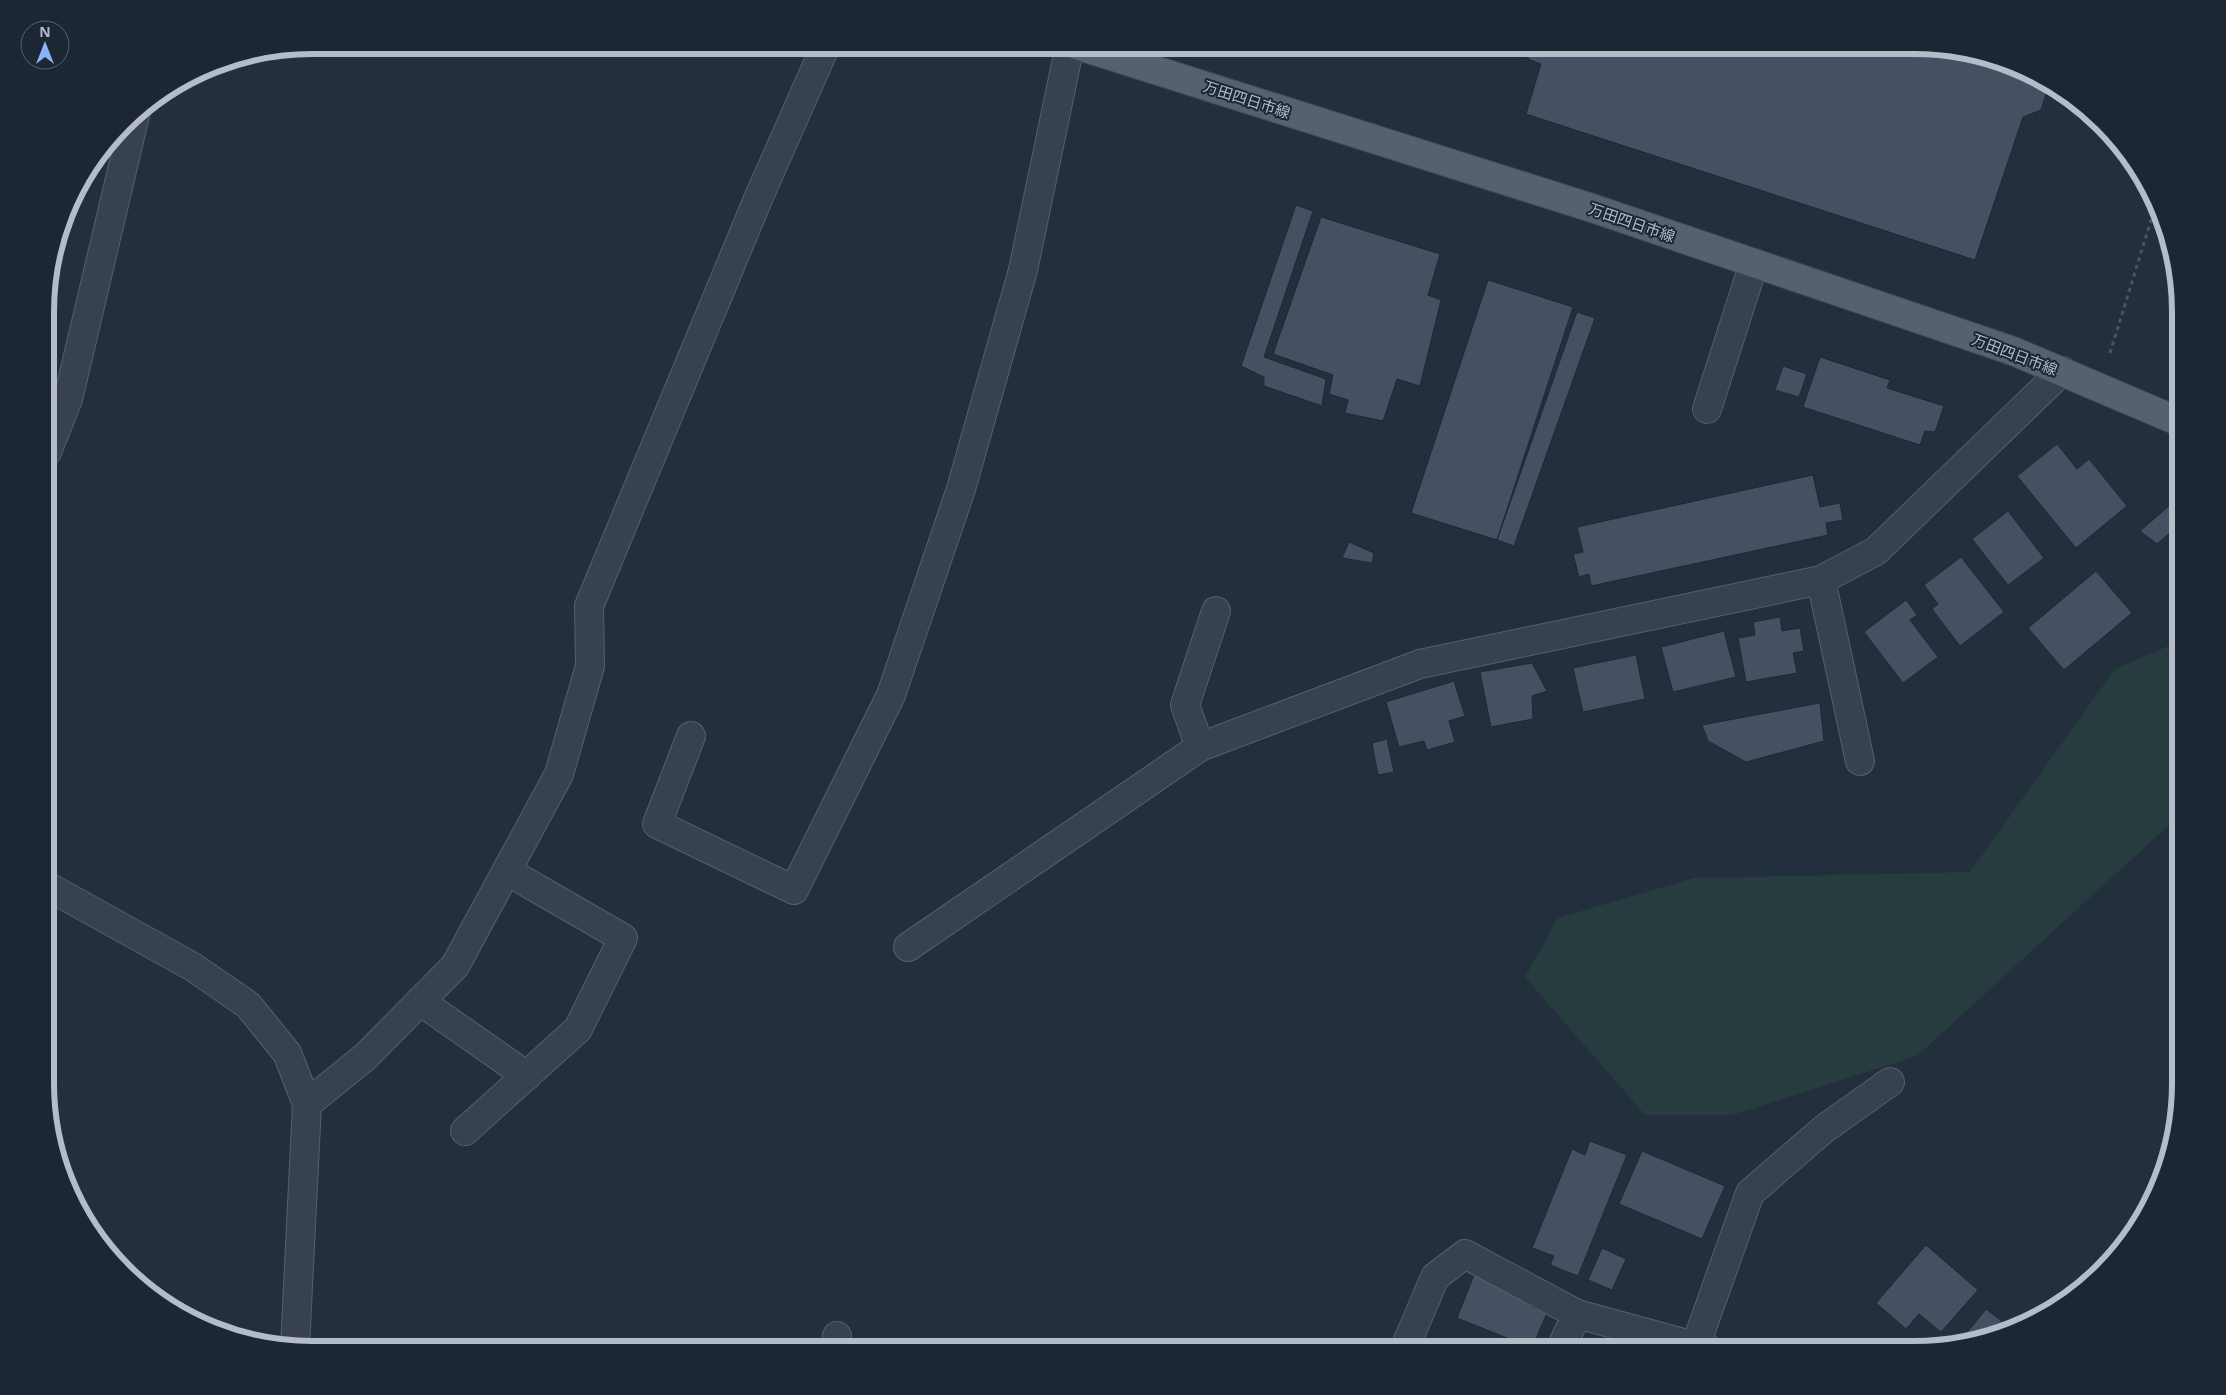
<svg xmlns="http://www.w3.org/2000/svg" width="2226" height="1395" font-family="'Noto Sans','Noto Sans JP',sans-serif">
	<style>
		.green { fill: #263c3f }
		.building { fill: #455162; stroke: #1f2835 }
		.lines { fill: none; stroke-linecap: round; stroke-linejoin: round }
		.minor-casing { stroke: #565f6c; stroke-width: 30 }
		.major-casing { stroke: #414a57; stroke-width: 30 }
		.path { stroke: #44595c; stroke-width: 3; stroke-dasharray: 4 4; stroke-linecap: butt }
		.minor { stroke: #38414e; stroke-width: 28 }
		.major { stroke: #56606e; stroke-width: 28 }
		.labels { text-anchor: middle; dominant-baseline: central; stroke-width: 4; stroke-linejoin: round; paint-order: stroke }
		.street-label { font-size: 15px; fill: #b4bcc9; stroke: #1d2633 }
		.rim { fill: none; stroke: #b4bcc9; stroke-width: 6 }
	</style>
	<rect width="100%" height="100%" fill="#242f3e"/>
	<!-- green -->
	<path class="green" d="M 2180,641 L 2180,815 L 1917,1056 L 1732,1115 L 1645,1115 L 1525,977 L 1558,918 L 1694,878 L 1970,872 L 2115,669 Z"/>
	<!-- building -->
	<path class="building" d="M 1532,45 L 1915,45 L 1984,54 L 2049,84 L 2041,110 L 2023,117 L 1975,260 L 1526,114 L 1541,64 L 1528,59 Z
		M 1296,205 L 1313,211 L 1264,357 L 1326,379 L 1322,406 L 1264,386 L 1264,377 L 1241,366 Z
		M 1321,217 L 1440,254 L 1428,295 L 1441,300 L 1420,386 L 1397,379 L 1383,421 L 1345,413 L 1348,400 L 1329,394 L 1333,375 L 1273,354 Z
		M 1488,280 L 1573,307 L 1497,540 L 1411,513 Z
		M 1577,312 L 1595,318 L 1514,546 L 1497,540 Z
		M 1820,357 L 1890,380 L 1887,388 L 1944,406 L 1935,432 L 1925,431 L 1920,445 L 1803,407 Z
		M 1783,366 L 1807,374 L 1799,397 L 1775,390 Z
		M 2057,444 L 2077,469 L 2089,459 L 2127,506 L 2076,548 L 2017,476 Z
		M 1813,475 L 1820,507 L 1840,503 L 1843,520 L 1826,523 L 1828,535 L 1591,586 L 1589,574 L 1579,577 L 1573,554 L 1583,552 L 1577,527 Z
		M 2177,499 L 2180,503 L 2180,524 L 2157,544 L 2140,531 Z
		M 2008,511 L 2044,558 L 2008,585 L 1972,539 Z
		M 1349,542 L 1374,553 L 1372,563 L 1342,558 Z
		M 1961,557 L 2004,612 L 1960,646 L 1932,609 L 1938,604 L 1924,585 Z
		M 2096,571 L 2132,613 L 2064,670 L 2028,628 Z
		M 1906,600 L 1917,615 L 1910,620 L 1938,657 L 1903,683 L 1864,632 Z
		M 1780,617 L 1782,631 L 1800,628 L 1804,651 L 1793,653 L 1797,673 L 1746,682 L 1738,638 L 1755,635 L 1753,622 Z
		M 1724,631 L 1736,677 L 1673,692 L 1661,647 Z
		M 1636,655 L 1645,699 L 1583,712 L 1573,668 Z
		M 1532,663 L 1547,691 L 1532,696 L 1533,719 L 1491,727 L 1480,672 Z
		M 1454,681 L 1465,716 L 1449,721 L 1455,742 L 1427,750 L 1424,741 L 1399,747 L 1386,702 Z
		M 1820,703 L 1824,741 L 1746,762 L 1708,741 L 1702,725 Z
		M 1387,739 L 1394,772 L 1378,775 L 1372,743 Z
		M 1590,1141 L 1627,1155 L 1578,1276 L 1550,1265 L 1554,1256 L 1532,1248 L 1572,1149 L 1585,1155 Z
		M 1642,1151 L 1725,1186 L 1702,1239 L 1619,1204 Z
		M 2147,1210 L 2136,1231 L 2134,1235 L 2129,1231 Z
		M 1926,1245 L 1978,1290 L 1941,1332 L 1919,1314 L 1906,1329 L 1876,1303 Z
		M 1602,1248 L 1626,1259 L 1612,1290 L 1588,1280 Z
		M 1474,1275 L 1531,1298 L 1532,1307 L 1547,1313 L 1532,1348 L 1457,1318 Z
		M 1986,1309 L 2012,1329 L 1984,1341 L 1957,1345 Z"/>
	<g class="lines">
		<!-- minor casing -->
		<g class="minor-casing">
			<path id="minor" d="M 1707,409 L 1754,263
				M 47,452 L 68,399 L 136,111
				M 1821,580 L 1860,761
				M 691,736 L 657,824 L 794,890 L 891,695 L 961,489 L 1023,270 L 1070,45
				M 1200,747 L 1185,705 L 1216,611
				M 47,886 L 193,967 L 248,1005 L 287,1053 L 307,1104 L 295,1347
				M 908,947 L 1200,747 L 1420,664 L 1821,580 L 1876,551 L 2062,371
				M 420,1001 L 527,1076
				M 307,1104 L 365,1057 L 455,966 L 559,774 L 590,666 L 589,606 L 758,199 L 826,45
				M 465,1131 L 578,1029 L 623,938 L 507,871
				M 834,1350 L 837,1336
				M 1404,1350 L 1435,1277 L 1465,1254 L 1577,1314 L 1709,1350
				M 1560,1350 L 1577,1314
				M 1694,1350 L 1750,1193 L 1824,1129 L 1890,1082"/>
		</g>
		<!-- major casing -->
		<g class="major-casing">
			<path id="major" d="M 1076,45 L 1592,208 L 2013,351 L 2180,422"/>
		</g>
		<!-- path -->
		<path class="path" d="M 2110,353 L 2156,204"/>
		<!-- minor -->
		<use href="#minor" class="minor"/>
		<!-- major -->
		<use href="#major" class="major"/>
	</g>
	<g class="labels">
		<!-- street labels -->
		<g class="street-label">
			<text transform="translate(1247 99) rotate(18)">万田四日市線</text>
			<text transform="translate(1632 222) rotate(19)">万田四日市線</text>
			<text transform="translate(2015 354) rotate(21)">万田四日市線</text>
		</g>
	</g>
	<!-- crop -->
	<path d="M0 0H2226V1395H0ZM312 54H1914A258 258 0 0 1 2172 312V1083A258 258 0 0 1 1914 1341H312A258 258 0 0 1 54 1083V312A258 258 0 0 1 312 54Z" fill="#1d2633" fill-rule="evenodd"/>
	<path class="rim" d="M312 54H1914A258 258 0 0 1 2172 312V1083A258 258 0 0 1 1914 1341H312A258 258 0 0 1 54 1083V312A258 258 0 0 1 312 54Z"/>
	<!-- north arrow -->
	<g transform="translate(45 45)"><circle r="24" fill="#1d2633" stroke="#59626f"/>
	<path d="M0-4L9 19L0 12L-9 19Z" fill="#8ab4f8"/>
	<text y="-8" font-size="14" font-weight="bold" text-anchor="middle" fill="#b4bcc9">N</text>
	</g>
</svg>
